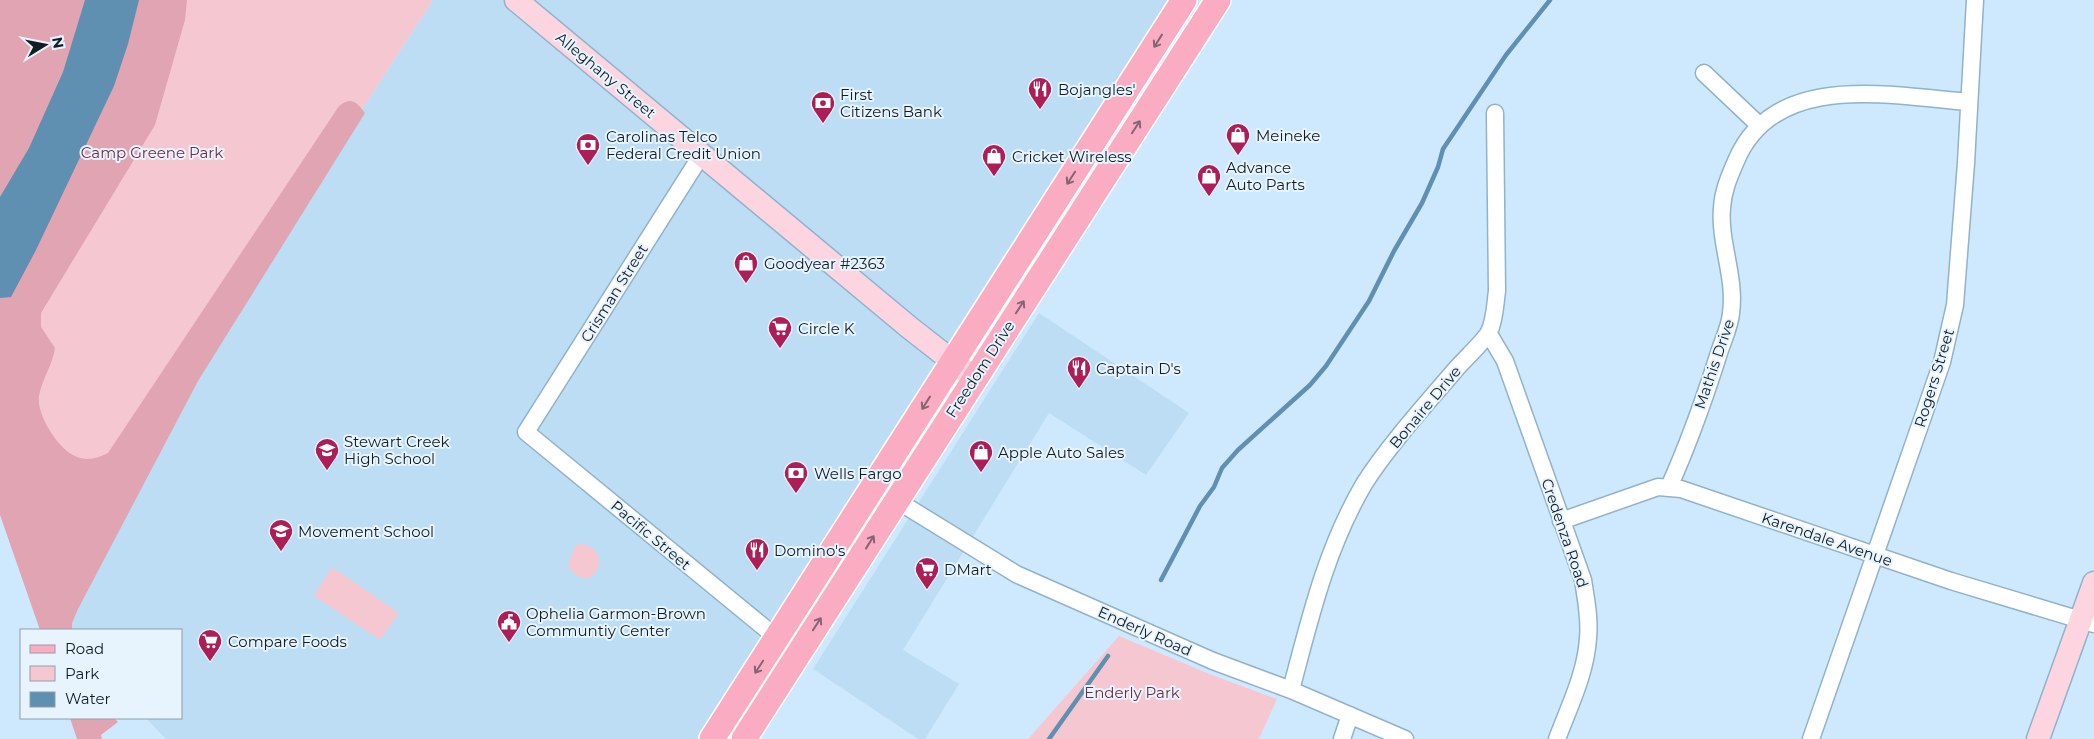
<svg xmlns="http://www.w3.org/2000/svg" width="2094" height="739" font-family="Montserrat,sans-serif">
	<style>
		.built { fill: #bcddf4 }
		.green { fill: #f5c8d1 }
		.forest { fill: #e0a4b2 }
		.water { fill: #5f90b2 }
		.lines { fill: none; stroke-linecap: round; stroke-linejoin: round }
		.stream { stroke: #5f90b2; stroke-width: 4.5 }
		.street-casing { stroke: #91b2c9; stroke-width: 19 }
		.secondary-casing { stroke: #91b2c9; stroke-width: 25 }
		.primary-casing { stroke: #fff; stroke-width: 28 }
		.street { stroke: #fff; stroke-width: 16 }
		.secondary { stroke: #fcd5e1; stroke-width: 22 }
		.primary { stroke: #faacc2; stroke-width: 25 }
		.oneway { stroke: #856474 }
		.labels { text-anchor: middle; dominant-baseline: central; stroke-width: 4; stroke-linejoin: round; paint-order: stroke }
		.street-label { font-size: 15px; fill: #101d25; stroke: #e7f4fe }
		.poi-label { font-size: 15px; fill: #101d25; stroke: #e7f4fe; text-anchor: start }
		.park-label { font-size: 15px; fill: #732c42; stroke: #e7f4fe }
	</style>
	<rect width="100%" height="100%" fill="#cee9fd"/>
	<!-- built -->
	<path class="built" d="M 433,0 L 510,0 L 940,357 L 862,478 L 776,633 L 708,739 L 166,739 L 146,718 L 181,718 L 181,630 L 53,630 L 42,603 Z
		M 523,0 L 1168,0 L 943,351 Z
		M 1039,313 L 1189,413 L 1146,475 L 1049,413 L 903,650 L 959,684 L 925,739 L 918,739 L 813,669 Z"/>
	<!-- green -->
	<path class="green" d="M 0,0 L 433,0 L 42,603 Z
		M 579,544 C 612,546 599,588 578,576 C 573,573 570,570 568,564 L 576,545 Z
		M 332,567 L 399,613 L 380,640 L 314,596 Z
		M 1119,636 L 1212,675 L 1277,699 L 1259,739 L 1028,739 Z"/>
	<!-- forest -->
	<path class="forest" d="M 0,0 L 187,0 L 185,20 L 155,125 L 41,313 L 41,327 L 55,348 C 53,364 42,379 39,396 C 36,414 58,449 75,456 C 87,462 98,458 108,453 L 339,106 C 351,96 357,102 365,113 L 198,381 L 78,609 L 72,623 L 72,630 L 40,630 L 0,515 Z
		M 70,718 L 114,718 L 118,722 L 101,735 L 102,739 L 77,739 Z"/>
	<!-- water -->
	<path class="water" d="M 85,0 L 139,0 L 128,44 L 114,86 L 35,252 L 11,297 L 0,298 L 0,197 L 29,148 L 63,72 Z"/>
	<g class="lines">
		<!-- stream -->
		<path class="stream" d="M 1161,580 L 1200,506 L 1214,487 L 1222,468 L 1238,450 L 1310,385 L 1326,366 L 1369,301 L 1394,251 L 1422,203 L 1438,167 L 1443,149 L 1506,55 L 1550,0
			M 1049,739 L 1108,656"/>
		<!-- street casing -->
		<g class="street-casing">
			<path id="street" d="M 1704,73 L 1760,126
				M 702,154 L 526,432 L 777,638
				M 1489,334 L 1505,361 L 1583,580 C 1586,599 1590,619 1588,638 C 1586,673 1569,707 1557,739
				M 1669,487 C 1688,445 1704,400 1718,356 C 1722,342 1730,327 1731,313 C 1736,277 1719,243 1722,208 C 1723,191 1729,177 1736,161 C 1774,70 1891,96 1969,102
				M 896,500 L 1016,574 L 1213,661 L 1291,690 L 1405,739
				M 1561,521 L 1658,487 L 1681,489 L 1951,581 L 2094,624
				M 1291,690 C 1310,618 1326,549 1364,484 C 1388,446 1427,403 1456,369 C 1463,361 1486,339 1489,332 C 1495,320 1495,305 1497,291 L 1495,113
				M 1342,739 L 1350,715
				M 1811,739 L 1942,362 L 1955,305 L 1966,163 L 1975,0"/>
		</g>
		<!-- secondary casing -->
		<g class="secondary-casing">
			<path id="secondary" d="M 516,0 L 910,328 L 974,378
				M 2038,739 L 2094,583"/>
		</g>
		<!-- primary casing -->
		<g class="primary-casing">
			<path id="primary" d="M 712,739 L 1184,0
				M 744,739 L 1218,0"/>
		</g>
		<!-- street -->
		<use href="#street" class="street"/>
		<!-- secondary -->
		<use href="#secondary" class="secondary"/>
		<!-- primary -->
		<use href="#primary" class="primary"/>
	</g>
	<!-- one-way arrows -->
	<defs><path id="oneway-shaft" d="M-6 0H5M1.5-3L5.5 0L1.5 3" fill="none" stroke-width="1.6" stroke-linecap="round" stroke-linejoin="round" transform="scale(1.25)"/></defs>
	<g class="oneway">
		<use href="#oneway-shaft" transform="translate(1158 41) rotate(122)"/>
		<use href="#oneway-shaft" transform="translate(1136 127) rotate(-57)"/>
		<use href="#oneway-shaft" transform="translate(1071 178) rotate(123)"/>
		<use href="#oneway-shaft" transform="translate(1020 307) rotate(-57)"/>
		<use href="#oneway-shaft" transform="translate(926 403) rotate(122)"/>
		<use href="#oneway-shaft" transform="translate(870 542) rotate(-58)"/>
		<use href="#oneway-shaft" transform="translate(817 624) rotate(-57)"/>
		<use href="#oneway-shaft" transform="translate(759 667) rotate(123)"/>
	</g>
	<!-- icons -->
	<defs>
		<g id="restaurant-pin" transform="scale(1.25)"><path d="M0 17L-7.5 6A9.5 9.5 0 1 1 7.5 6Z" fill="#ad1e57" stroke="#e7f4fe"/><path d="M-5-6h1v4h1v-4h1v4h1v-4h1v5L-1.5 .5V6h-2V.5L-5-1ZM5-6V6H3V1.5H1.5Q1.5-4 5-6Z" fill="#fff"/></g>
		<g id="bank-pin" transform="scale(1.25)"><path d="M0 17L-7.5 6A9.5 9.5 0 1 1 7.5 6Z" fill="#ad1e57" stroke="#e7f4fe"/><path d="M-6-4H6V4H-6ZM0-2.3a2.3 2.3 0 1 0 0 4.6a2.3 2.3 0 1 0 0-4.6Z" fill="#fff"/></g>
		<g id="shop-pin" transform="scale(1.25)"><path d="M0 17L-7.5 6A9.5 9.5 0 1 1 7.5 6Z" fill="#ad1e57" stroke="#e7f4fe"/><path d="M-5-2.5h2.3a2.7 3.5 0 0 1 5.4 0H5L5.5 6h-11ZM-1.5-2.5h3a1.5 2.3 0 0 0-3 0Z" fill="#fff"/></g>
		<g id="supermarket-pin" transform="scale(1.25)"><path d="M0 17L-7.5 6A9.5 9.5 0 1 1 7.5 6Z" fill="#ad1e57" stroke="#e7f4fe"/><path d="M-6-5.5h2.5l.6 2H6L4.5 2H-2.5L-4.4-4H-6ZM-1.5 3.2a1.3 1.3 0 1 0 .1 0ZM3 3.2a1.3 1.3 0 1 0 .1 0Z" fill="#fff"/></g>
		<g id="school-pin" transform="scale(1.25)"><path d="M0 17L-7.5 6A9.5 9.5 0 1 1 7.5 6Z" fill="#ad1e57" stroke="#e7f4fe"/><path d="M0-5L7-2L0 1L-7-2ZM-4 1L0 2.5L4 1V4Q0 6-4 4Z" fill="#fff"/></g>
		<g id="civic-pin" transform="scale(1.25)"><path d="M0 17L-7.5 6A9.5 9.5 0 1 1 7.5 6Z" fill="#ad1e57" stroke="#e7f4fe"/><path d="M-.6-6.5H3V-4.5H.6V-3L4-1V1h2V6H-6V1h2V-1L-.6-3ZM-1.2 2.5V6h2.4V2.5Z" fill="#fff"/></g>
	</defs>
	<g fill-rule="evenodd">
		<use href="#restaurant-pin" x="1040" y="89"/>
		<use href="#bank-pin" x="823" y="103"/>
		<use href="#shop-pin" x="1238" y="135"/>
		<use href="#bank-pin" x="588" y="145"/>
		<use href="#shop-pin" x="994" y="156"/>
		<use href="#shop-pin" x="1209" y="176"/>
		<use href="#shop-pin" x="746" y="263"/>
		<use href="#supermarket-pin" x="780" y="328"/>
		<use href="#restaurant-pin" x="1079" y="368"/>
		<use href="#school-pin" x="327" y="450"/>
		<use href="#shop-pin" x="981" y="452"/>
		<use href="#bank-pin" x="796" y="473"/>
		<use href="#school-pin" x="281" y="531"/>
		<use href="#restaurant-pin" x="757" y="550"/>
		<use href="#supermarket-pin" x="927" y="569"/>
		<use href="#civic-pin" x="509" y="622"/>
		<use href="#supermarket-pin" x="210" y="641"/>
	</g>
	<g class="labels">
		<!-- street labels -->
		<g class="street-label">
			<text transform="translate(606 75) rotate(40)">Alleghany Street</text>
			<text transform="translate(614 293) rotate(-58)">Crisman Street</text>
			<text transform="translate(1714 364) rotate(-71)">Mathis Drive</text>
			<text transform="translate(980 369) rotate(-57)">Freedom Drive</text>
			<text transform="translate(1934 378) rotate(-73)">Rogers Street</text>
			<text transform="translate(1425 407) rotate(-50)">Bonaire Drive</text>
			<text transform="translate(1565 533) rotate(71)">Credenza Road</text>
			<text transform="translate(651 535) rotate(40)">Pacific Street</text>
			<text transform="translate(1827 539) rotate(19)">Karendale Avenue</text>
			<text transform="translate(1145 631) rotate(24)">Enderly Road</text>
		</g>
		<!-- poi labels -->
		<g class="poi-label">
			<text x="1058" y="89">Bojangles'</text>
			<text x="840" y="94">First<tspan x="840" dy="17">Citizens Bank</tspan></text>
			<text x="1256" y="135">Meineke</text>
			<text x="606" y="136">Carolinas Telco<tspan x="606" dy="17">Federal Credit Union</tspan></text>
			<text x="1012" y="156">Cricket Wireless</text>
			<text x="1226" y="167">Advance<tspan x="1226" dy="17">Auto Parts</tspan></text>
			<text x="764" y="263">Goodyear #2363</text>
			<text x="798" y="328">Circle K</text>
			<text x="1096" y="368">Captain D's</text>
			<text x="344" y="441">Stewart Creek<tspan x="344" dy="17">High School</tspan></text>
			<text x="998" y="452">Apple Auto Sales</text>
			<text x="814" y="473">Wells Fargo</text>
			<text x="298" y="531">Movement School</text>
			<text x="774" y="550">Domino's</text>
			<text x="944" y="569">DMart</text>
			<text x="526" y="613">Ophelia Garmon-Brown<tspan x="526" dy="17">Communtiy Center</tspan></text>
			<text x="228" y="641">Compare Foods</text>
		</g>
		<!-- park labels -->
		<g class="park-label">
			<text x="152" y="152">Camp Greene Park</text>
			<text x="1132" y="692">Enderly Park</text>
		</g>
	</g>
	<!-- legend -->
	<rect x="20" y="629" width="162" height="90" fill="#e7f4fe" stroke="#919ea7"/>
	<rect x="30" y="645" width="25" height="8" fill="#faacc2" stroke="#919ea7"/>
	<text x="65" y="654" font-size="15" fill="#101d25">Road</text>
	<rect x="30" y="666" width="25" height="15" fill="#f5c8d1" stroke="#919ea7"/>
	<text x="65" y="679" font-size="15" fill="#101d25">Park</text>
	<rect x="30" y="692" width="25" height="15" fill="#5f90b2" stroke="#919ea7"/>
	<text x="65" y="704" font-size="15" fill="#101d25">Water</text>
	<!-- north arrow -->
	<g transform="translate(45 45) rotate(80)" stroke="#e7f4fe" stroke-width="4" paint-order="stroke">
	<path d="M0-4L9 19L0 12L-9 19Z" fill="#101d25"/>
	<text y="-8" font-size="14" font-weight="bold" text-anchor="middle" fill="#101d25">N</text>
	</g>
</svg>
